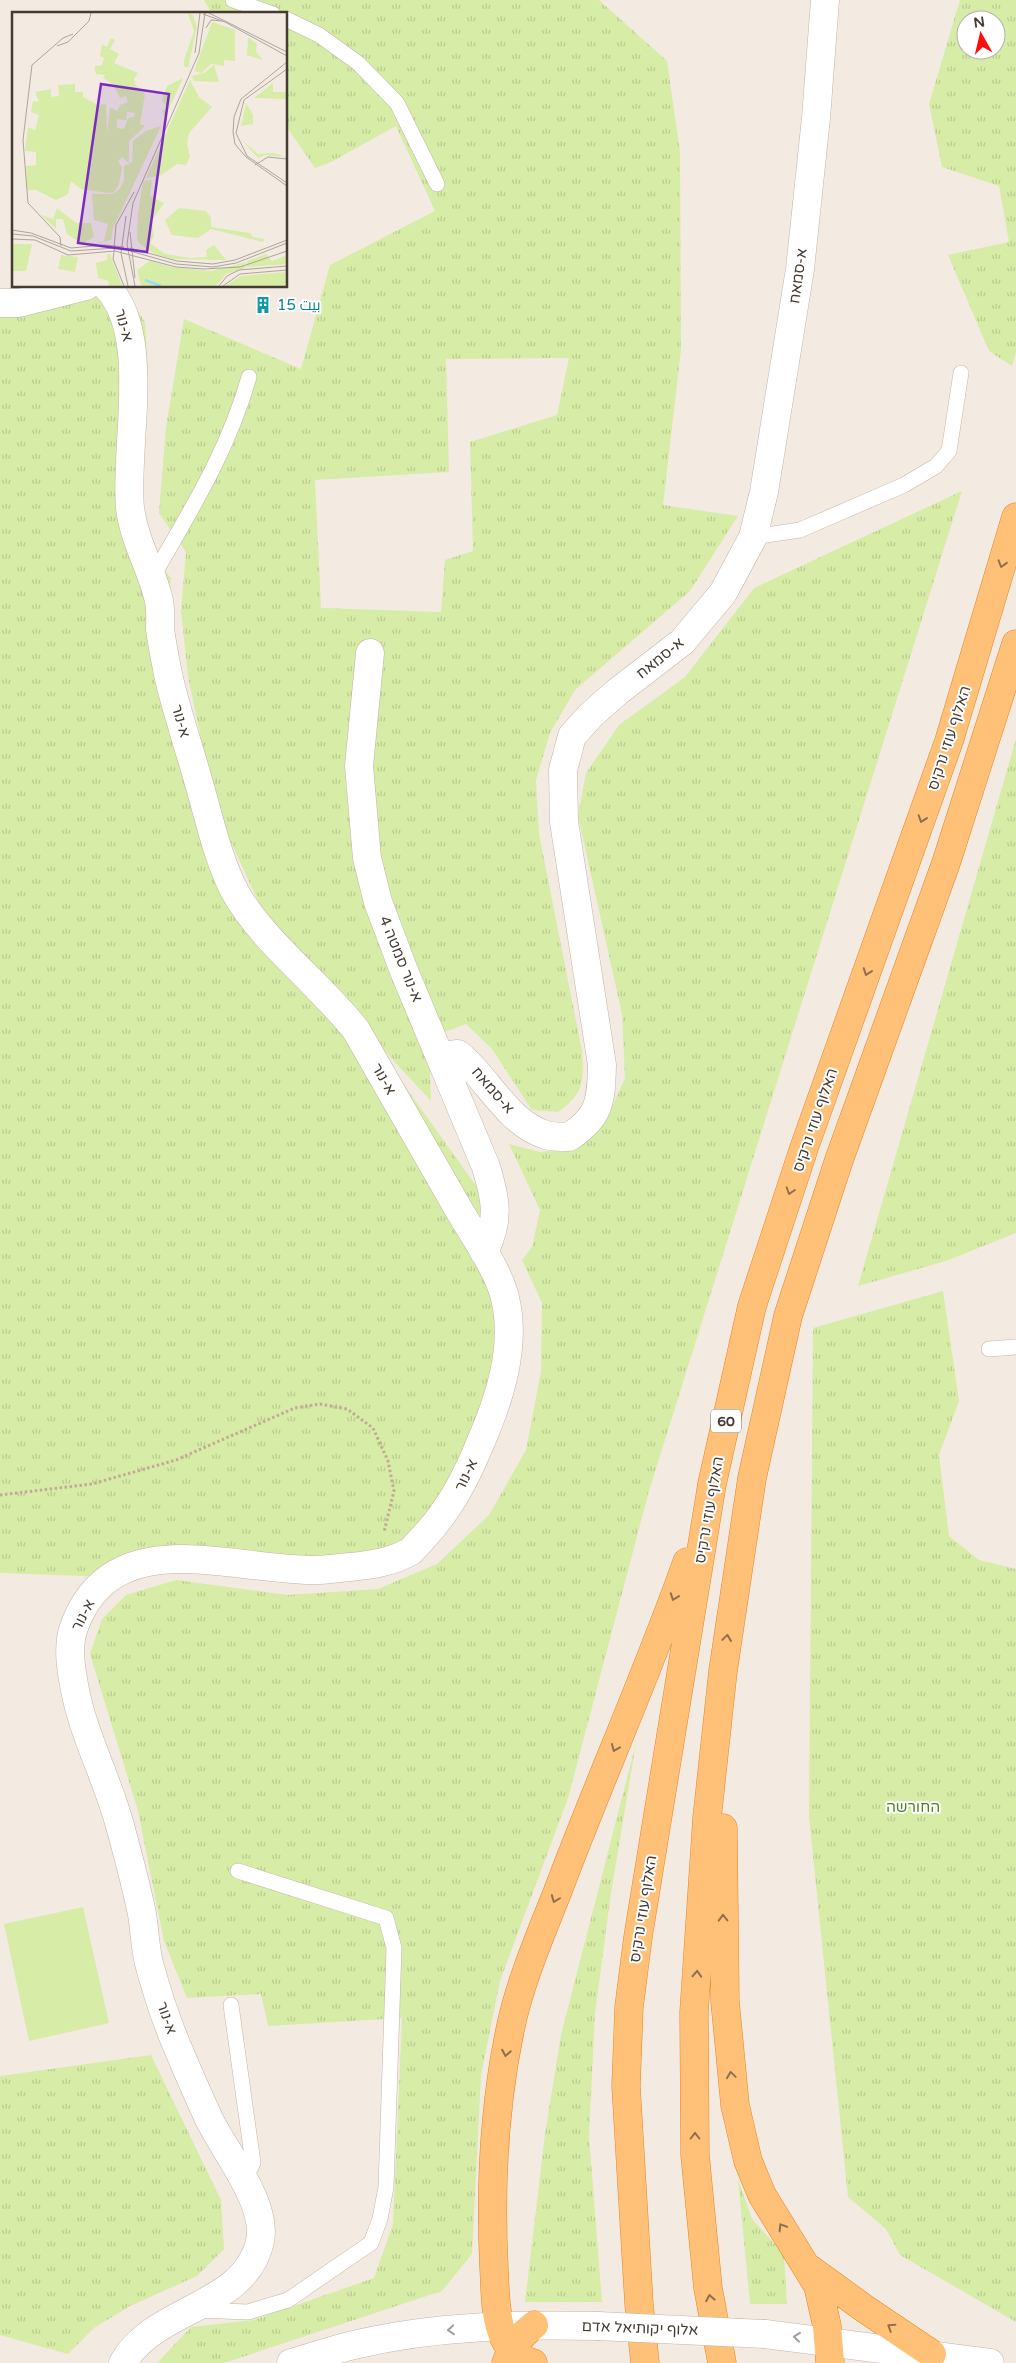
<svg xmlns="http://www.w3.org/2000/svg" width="1016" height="2363" font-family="'Varela Round',Cairo,'Noto Sans Hebrew',sans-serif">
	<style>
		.grass { fill: url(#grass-tufts); fill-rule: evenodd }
		.pitch { fill: #d7eca6 }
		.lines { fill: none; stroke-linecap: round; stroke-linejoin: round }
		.service-casing { stroke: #c2b4a7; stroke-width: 16 }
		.minor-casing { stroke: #c2b4a7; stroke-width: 29 }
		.tertiary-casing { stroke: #c2b4a7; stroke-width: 29 }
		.trunk-casing { stroke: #ec8422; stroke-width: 29 }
		.path { stroke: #c2ab94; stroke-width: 3; stroke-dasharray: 2.5 2.5; stroke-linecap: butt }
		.service { stroke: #fff; stroke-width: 15 }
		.minor { stroke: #fff; stroke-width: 28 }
		.tertiary { stroke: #fff; stroke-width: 28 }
		.trunk { stroke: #ffc078; stroke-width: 28 }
		.tertiary-bridge-casing { stroke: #c2b4a7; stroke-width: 29; stroke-linecap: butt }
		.tertiary-bridge { stroke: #fff; stroke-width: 28 }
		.oneway { stroke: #8f704e }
		.oneway2 { stroke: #a29d98 }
		.labels { text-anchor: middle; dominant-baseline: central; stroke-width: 4; stroke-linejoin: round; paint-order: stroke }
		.shield { fill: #fff; stroke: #7d7670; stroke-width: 1 }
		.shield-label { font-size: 14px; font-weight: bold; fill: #453b32 }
		.street-label { font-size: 15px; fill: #453b32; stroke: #fff }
		.culture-label { font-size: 15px; fill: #0d838f; stroke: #fff; text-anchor: start }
		.park-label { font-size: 15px; fill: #517c20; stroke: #fff }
		.inset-river { fill: none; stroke: #97def7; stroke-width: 2.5 }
		.inset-road { fill: none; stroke: #ada59c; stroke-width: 1 }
		.view { fill: #7b2cbf; fill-opacity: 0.15; stroke: #7b2cbf; stroke-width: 2.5 }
		.inset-edge { fill: none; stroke: #453b32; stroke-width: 2.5 }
	</style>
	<defs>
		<pattern id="grass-tufts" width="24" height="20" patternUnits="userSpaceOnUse" patternTransform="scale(1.25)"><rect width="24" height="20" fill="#d7eca6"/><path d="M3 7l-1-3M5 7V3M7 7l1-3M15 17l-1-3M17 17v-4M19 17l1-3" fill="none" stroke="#bacb8f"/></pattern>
	</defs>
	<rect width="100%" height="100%" fill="#f3ebe2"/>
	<!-- grass -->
	<path class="grass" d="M 204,0 L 599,0 L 667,61 L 680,152 L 681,350 L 663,505 L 738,516 L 690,591 L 575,690 L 550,733 L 536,780 L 539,834 L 582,1051 C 584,1081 584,1094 558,1112 L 532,1110 L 492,1049 L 466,1024 L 429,1038 L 431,1101 L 271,929 L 222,823 L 235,865 L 268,928 L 377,1047 L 479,1190 L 498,1342 L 480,1425 L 411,1550 L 329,1569 L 223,1562 L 109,1577 L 0,1573 L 0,312 L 121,286 L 145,322 L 148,373 L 134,485 L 148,551 L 171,578 L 164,647 L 212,793 L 188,676 L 181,611 L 186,552 L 159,513 L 166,427 L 184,319 L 301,369 L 330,265 L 435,211 L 396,126 L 331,162 L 315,168 L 286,126 L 286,14 L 212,14 ZM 569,358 L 557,415 L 470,442 L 473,551 L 445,560 L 441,612 L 321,608 L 315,480 L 449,472 L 446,359 Z
		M 960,0 L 1016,0 L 1016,352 L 1012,366 L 989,351 L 948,255 L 1009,242 L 999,186 L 942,167 L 929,104 ZM 966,20 L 996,20 L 996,50 L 966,50 Z
		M 962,491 L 649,1491 L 568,1798 L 500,1981 L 481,2075 L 472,2254 L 442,2291 L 224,2363 L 157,2363 L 191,2327 L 253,2320 L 374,2278 L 393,2224 L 402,2018 L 268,2026 L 261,1994 L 187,1998 L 164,1941 L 138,1811 L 90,1654 L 102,1619 L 126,1595 L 176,1580 L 288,1595 L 378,1589 L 437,1564 L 489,1515 L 526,1450 L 541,1371 L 542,1303 L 522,1260 L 532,1247 L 540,1210 L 509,1144 L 540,1152 L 575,1147 L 606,1120 L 625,1078 L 622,1014 L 578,816 L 586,773 L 619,725 L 685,677 L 754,588 Z
		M 1016,739 L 1016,1233 L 946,1261 L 858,1286 Z
		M 943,1291 L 959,1401 L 939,1455 L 949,1536 L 979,1560 L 1016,1569 L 1016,2322 L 900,2255 L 886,2229 L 848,2197 L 809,1817 L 813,1328 Z
		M 636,1743 L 611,1893 L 595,2013 L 589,2136 L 602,2302 L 525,2302 L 545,2134 L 561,2035 Z
		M 151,2055 L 221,2200 L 224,2249 L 197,2276 L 130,2306 L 94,2328 L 68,2354 L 0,2335 L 0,2076 Z
		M 738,2179 L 752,2219 L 784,2254 L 787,2304 L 750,2304 Z"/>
	<!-- pitch -->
	<path class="pitch" d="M 83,1907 L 109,2023 L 29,2041 L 4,1924 Z"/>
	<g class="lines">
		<!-- service casing -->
		<g class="service-casing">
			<path id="service" d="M 233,0 L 273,14
				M 286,19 L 319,35 L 358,63 L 397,103 L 437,184
				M 753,537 L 800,530 L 904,485 L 936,466 L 949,451 L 961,373
				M 153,576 C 191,510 228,451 249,377
				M 989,1349 L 1016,1347
				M 231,2005 L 253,2163 L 244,2180
				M 196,2310 L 248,2312 L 288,2300 L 371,2243 L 380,2219 L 386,2187 L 394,1948 L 386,1918 L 238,1871"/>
		</g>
		<!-- minor casing -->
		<g class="minor-casing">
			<path id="minor" d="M 106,286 C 153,333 124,446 130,508 C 134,541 152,569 159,601 C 161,610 160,620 160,629 C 162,644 165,659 168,674 C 176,710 188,744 198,780 C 209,817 217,857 235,892 C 263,942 320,984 356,1030 C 390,1090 425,1150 459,1210 C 473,1234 499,1271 505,1298 C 517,1347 499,1401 479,1446 C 465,1480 449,1510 423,1538 C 422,1539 412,1550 411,1551 C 393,1562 370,1565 350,1567 C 338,1568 326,1570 314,1570 C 233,1571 112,1521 74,1627 C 67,1646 71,1670 75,1690 C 84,1737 108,1780 120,1826 C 128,1855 136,1885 142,1914 C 145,1932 145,1950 150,1967 C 158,1996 168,2026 180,2053 C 189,2075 199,2097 209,2119 C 225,2152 268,2204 260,2241 C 246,2308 154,2307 123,2363
				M 0,303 L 19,303 L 86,286
				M 370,653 L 359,766 L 367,858 L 378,902 L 404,971 L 486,1167 C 496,1200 500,1220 484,1252
				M 441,1056 L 458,1054 C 488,1078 507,1123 546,1135 C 553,1137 562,1137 569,1137 C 601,1116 601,1100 602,1065 L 564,822 L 563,770 L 572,736 L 591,715 L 617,692 L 682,642 L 723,593 L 753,537 L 764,492 L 800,269 L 816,118 L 825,0"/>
		</g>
		<!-- tertiary casing -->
		<g class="tertiary-casing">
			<path id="tertiary" d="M 765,2334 L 990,2363
				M 291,2363 C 313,2357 335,2349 358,2344 C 436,2326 518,2324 598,2326"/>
		</g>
		<!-- trunk casing -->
		<g class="trunk-casing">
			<path id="trunk" d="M 723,1828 L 725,2001 L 735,2105 L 748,2161 L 762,2195 L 818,2286 L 827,2326 L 830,2363
				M 810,2269 L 865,2309 L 932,2354
				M 506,2363 C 512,2346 520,2336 534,2325
				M 533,2363 C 493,2352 496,2302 494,2268 C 490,2189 494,2107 510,2030 C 520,1981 541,1934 559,1888 C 600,1779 648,1672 687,1562
				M 645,2363 L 639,2304 L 626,2086 L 629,2007 L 638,1937 L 712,1484 L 752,1306 L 804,1148 L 949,741 L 1016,517
				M 722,2363 L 708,2288 L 695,2155 L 694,2012 L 707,1818 L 723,1671 L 752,1478 L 788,1316 L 839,1160 L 946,863 L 1016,644"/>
		</g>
		<!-- path -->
		<path class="path" d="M 0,1495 L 92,1484 L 176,1460 L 295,1408 L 320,1404 L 347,1409 L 373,1428 L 388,1461 L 394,1491 L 384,1532"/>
		<!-- service -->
		<use href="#service" class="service"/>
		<!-- minor -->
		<use href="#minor" class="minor"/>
		<!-- tertiary -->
		<use href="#tertiary" class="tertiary"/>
		<!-- trunk -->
		<use href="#trunk" class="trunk"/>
		<!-- tertiary-bridge casing -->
		<g class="tertiary-bridge-casing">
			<path id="tertiary-bridge" d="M 598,2326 L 765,2334"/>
		</g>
		<!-- tertiary-bridge -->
		<use href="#tertiary-bridge" class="tertiary-bridge"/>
	</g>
	<!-- one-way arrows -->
	<defs><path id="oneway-chevron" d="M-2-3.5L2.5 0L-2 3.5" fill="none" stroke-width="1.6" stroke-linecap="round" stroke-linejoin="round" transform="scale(1.25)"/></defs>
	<g class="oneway">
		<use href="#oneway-chevron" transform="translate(1002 564) rotate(107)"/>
		<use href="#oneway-chevron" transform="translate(922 819) rotate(109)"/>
		<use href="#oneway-chevron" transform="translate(867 972) rotate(110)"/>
		<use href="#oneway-chevron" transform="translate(790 1191) rotate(108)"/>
		<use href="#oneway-chevron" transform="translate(674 1597) rotate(110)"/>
		<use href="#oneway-chevron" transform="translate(727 1638) rotate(-82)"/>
		<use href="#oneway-chevron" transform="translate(615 1748) rotate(112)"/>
		<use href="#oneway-chevron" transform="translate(555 1899) rotate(111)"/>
		<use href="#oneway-chevron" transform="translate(723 1918) rotate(-91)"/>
		<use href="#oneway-chevron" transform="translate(697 1974) rotate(-87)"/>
		<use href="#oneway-chevron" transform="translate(506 2053) rotate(100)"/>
		<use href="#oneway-chevron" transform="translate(731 2075) rotate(-98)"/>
		<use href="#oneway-chevron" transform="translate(695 2136) rotate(-90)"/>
		<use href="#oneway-chevron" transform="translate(782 2227) rotate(-122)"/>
		<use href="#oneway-chevron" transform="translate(710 2298) rotate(-100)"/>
		<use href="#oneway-chevron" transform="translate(891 2327) rotate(-147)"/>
	</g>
	<g class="oneway2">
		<use href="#oneway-chevron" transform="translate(451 2330) rotate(175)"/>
		<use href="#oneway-chevron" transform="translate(797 2337) rotate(-174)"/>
	</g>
	<!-- icons -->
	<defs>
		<g id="building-bare" transform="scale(1.35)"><path d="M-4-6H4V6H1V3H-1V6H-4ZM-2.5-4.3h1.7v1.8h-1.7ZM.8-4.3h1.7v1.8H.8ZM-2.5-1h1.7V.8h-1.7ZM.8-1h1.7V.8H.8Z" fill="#0f9aa8" stroke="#fff" stroke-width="2.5" paint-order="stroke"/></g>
	</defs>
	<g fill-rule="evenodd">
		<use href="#building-bare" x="263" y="305"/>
	</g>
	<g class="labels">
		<!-- shield labels -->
		<rect class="shield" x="711" y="1409.5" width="30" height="23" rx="4"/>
		<g class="shield-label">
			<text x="726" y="1421">60</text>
		</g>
		<!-- street labels -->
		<g class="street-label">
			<text transform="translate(798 276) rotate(-82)">א-סמאח</text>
			<text transform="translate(124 325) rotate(75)">א-נור</text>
			<text transform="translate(660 658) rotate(-39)">א-סמאח</text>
			<text transform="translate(181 721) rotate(74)">א-נור</text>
			<text transform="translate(949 738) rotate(-72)">האלוף עוזי נרקיס</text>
			<text transform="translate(401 959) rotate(68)">א-נור סמטה 4</text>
			<text transform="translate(384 1079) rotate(60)">א-נור</text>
			<text transform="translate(493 1090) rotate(49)">א-סמאח</text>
			<text transform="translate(815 1120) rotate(-71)">האלוף עוזי נרקיס</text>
			<text transform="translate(466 1475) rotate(-64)">א-נור</text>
			<text transform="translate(709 1510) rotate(-80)">האלוף עוזי נרקיס</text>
			<text transform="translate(83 1615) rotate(-63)">א-נור</text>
			<text transform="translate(643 1909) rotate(-81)">האלוף עוזי נרקיס</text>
			<text transform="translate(167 2018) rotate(71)">א-נור</text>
			<text transform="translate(640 2328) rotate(2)">אלוף יקותיאל אדם</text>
		</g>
		<!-- culture labels -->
		<g class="culture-label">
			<text x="277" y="305">بيت 15</text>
		</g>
		<!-- park labels -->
		<g class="park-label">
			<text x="913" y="1807">החורשה</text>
		</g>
	</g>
	<!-- overview -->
	<g transform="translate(12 12)">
		<rect width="275" height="275" fill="#f3ebe2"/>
		<path d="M 176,1 L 181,3 L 185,15 L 176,56 L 172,54 L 172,48 L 182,19 ZM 200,10 L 223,18 L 223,49 L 212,48 L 212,54 L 199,52 L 189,61 L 182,59 ZM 236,25 L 245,32 L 244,40 L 251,48 L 235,43 ZM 99,26 L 103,28 L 98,37 L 107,42 L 102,51 L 126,61 L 122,67 L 123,72 L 133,82 L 128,112 L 133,114 L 117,129 L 117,151 L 110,145 L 106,149 L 110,156 L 107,172 L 102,180 L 96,181 L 69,177 L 59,169 L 56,182 L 44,188 L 24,178 L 15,178 L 14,154 L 24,153 L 24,140 L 13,139 L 16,115 L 23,118 L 27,103 L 19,100 L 21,89 L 27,90 L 23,80 L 39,77 L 39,85 L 47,84 L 46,73 L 63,72 L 63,80 L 71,80 L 71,85 L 86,93 L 94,92 L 95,121 L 98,95 L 105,99 L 108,93 L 116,90 L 114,84 L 108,86 L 101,72 L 91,66 L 93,63 L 84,62 L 83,58 L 83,54 L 90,53 L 92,46 L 88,44 L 90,32 L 95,35 ZM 115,100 L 123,101 L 122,105 L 116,106 L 112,117 L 105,116 L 105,107 L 114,108 ZM 202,53 L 207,70 L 183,69 L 179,64 L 192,61 ZM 171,66 L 153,106 L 150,98 L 154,98 L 154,94 L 150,88 L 155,74 ZM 178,68 L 187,85 L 200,95 L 177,121 L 175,132 L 178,144 L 174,153 L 165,152 L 148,164 L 134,166 ZM 261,71 L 261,80 L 275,80 L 275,87 L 242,86 ZM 149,114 L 101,216 L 99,228 L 76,234 L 92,229 L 96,212 L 82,208 L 80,182 L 99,182 L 107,178 L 112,169 L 112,154 L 120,150 L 121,129 L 134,119 ZM 230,128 L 246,142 L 262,141 L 275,145 L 254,143 L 246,146 ZM 140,168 L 138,184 L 152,191 L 140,208 L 142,225 L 138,231 L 153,242 L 178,246 L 195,245 L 194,238 L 202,233 L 214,248 L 161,247 L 143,242 L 128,232 L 125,228 L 126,202 L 131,169 ZM 45,196 L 64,211 L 79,211 L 82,225 L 71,231 L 64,228 L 55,222 L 51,207 L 44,207 L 44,217 L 29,203 L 41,207 ZM 167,196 L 194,199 L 199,206 L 199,215 L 238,221 L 241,225 L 252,227 L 251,230 L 199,217 L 186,226 L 160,223 L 153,208 ZM 0,232 L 20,232 L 14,259 L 0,259 ZM 95,242 L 98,242 L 110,274 L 96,274 L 97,269 L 86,266 L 84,251 L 95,248 ZM 254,242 L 260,249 L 275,243 L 275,252 L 234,255 L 235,249 ZM 49,243 L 66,245 L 63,260 L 46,257 ZM 138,249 L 159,255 L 199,259 L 234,250 L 233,256 L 214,262 L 204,274 L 129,274 L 125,258 ZM 275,260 L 274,274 L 213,274 L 229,264 Z" fill="#d7eca6" fill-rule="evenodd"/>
		<path d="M 234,91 L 241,103 L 241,112 L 229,114 Z" fill="#d7eca6"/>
		<path class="inset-river" d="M 133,268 L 149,274"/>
		<path class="inset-road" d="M 197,1 L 275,40M 191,2 L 213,10 L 275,44M 194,16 L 199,8 L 210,9M 45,34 L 56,30 L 77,9 L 79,1M 183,41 L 188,1M 275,50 L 229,87 L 222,105 L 221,120 L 223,132 L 234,145 L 275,174M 275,57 L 232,88 L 224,121 L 235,144 L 275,171M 243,153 L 256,145 L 275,147M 114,204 L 109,241 L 116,274M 0,218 L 19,221 L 59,236 L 93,233 L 112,235M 118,220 L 123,266M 0,222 L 21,224 L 59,239 L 104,236M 0,227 L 23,228 L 56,243 L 103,239 L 164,255 L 192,257 L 228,255 L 275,239M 103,233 L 101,247 L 112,274M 49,234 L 48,225 L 16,191 L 11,128 L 20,53 L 51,26 L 61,22M 102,236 L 104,213 L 122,180M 118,236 L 165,249 L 201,252 L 223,248 L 275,228M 118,239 L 164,252 L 201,255 L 224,251 L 275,231M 123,274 L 115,232 L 121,191 L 187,41 L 193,1M 207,274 L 215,264 L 227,258 L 275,254M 211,274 L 228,262 L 275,258"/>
		<path class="view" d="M 89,72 L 157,82 L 135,240 L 66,231 Z"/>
		<rect width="275" height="275" class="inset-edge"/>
	</g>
	<!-- north arrow -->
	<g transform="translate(981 35) rotate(352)"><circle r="24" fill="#ffffff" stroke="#b5b1ad"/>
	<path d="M0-4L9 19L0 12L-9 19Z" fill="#ff0d0d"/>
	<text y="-8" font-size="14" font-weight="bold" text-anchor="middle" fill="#453b32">N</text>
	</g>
</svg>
